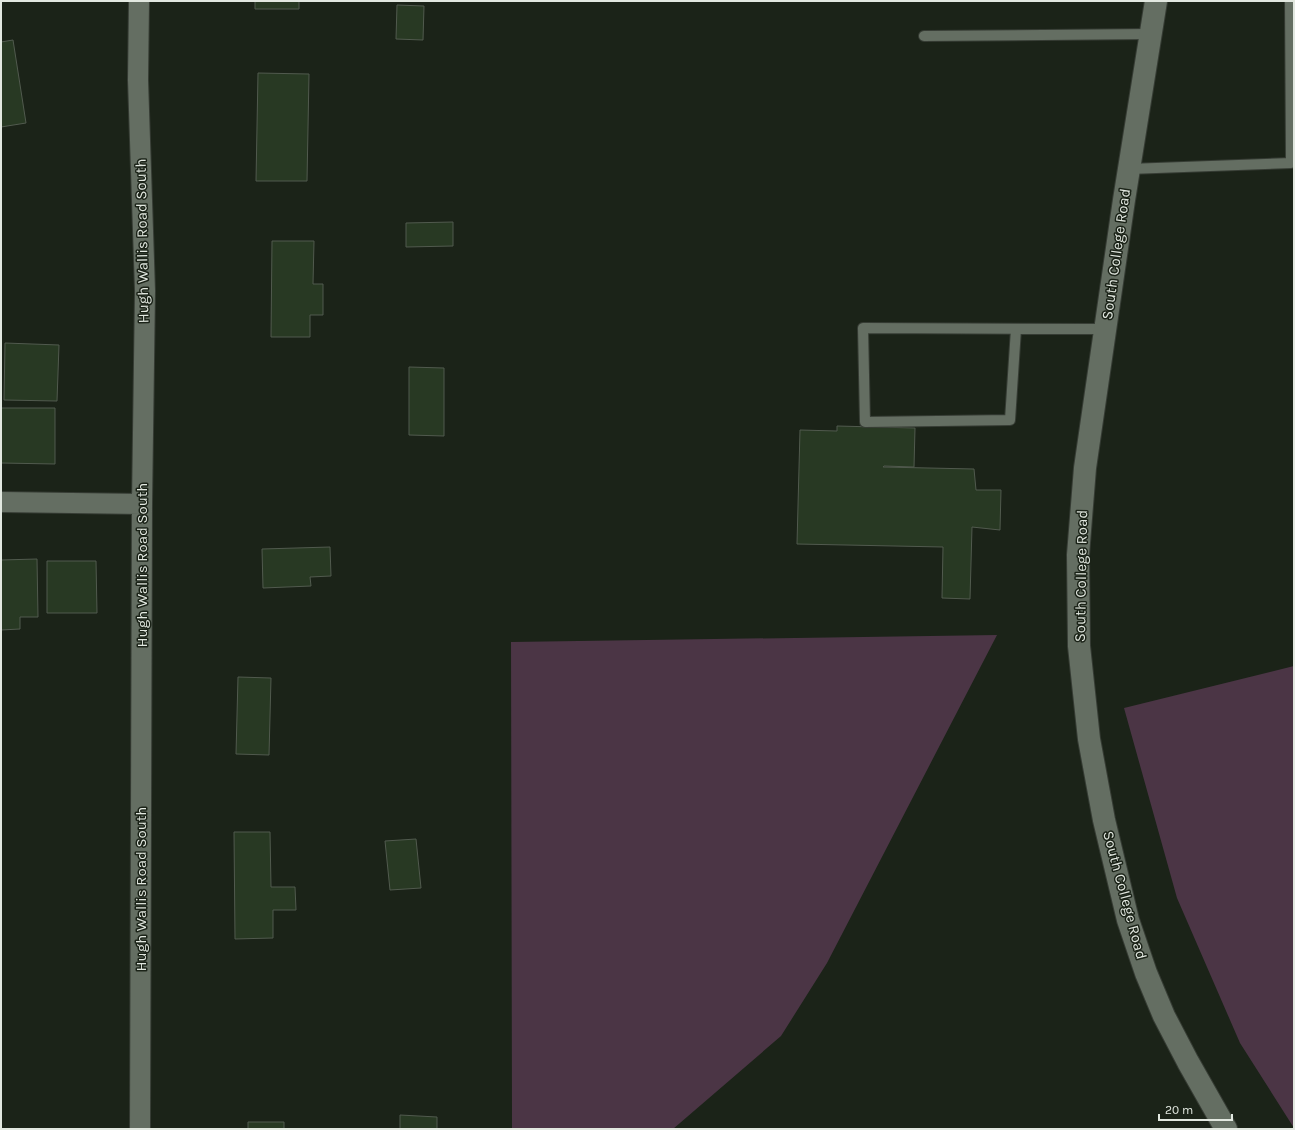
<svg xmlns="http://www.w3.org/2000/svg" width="1295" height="1130" font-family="Karla,sans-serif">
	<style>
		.green { fill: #4b3545 }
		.building { fill: #283923; stroke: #515a4e }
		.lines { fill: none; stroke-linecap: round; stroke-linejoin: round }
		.lane-casing { stroke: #363c34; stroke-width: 12 }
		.street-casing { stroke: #363c34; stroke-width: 22 }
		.secondary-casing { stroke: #363c34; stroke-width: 24 }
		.lane { stroke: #646e62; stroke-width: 10 }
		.street { stroke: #646e62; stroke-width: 20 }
		.secondary { stroke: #646e62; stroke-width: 22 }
		.labels { text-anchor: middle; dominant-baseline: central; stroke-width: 3; stroke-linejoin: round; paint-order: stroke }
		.street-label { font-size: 15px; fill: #e2e8e0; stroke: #1b2318 }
	</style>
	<rect width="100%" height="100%" fill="#1b2318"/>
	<!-- green -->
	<path class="green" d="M 997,635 L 827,963 L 781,1036 L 673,1129 L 512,1129 L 511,642 Z
		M 1294,666 L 1294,1128 L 1240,1043 L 1177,898 L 1124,708 Z"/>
	<!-- building -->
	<path class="building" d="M 255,1 L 299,1 L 299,9 L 255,9 Z
		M 397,5 L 424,6 L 423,40 L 396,39 Z
		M 13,40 L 26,123 L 1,127 L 1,42 Z
		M 258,73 L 309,74 L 307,181 L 256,181 Z
		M 453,222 L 453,246 L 406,247 L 406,223 Z
		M 272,241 L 314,241 L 313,284 L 323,284 L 323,315 L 310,315 L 310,337 L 271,337 Z
		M 5,343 L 59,345 L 57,401 L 4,400 Z
		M 409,367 L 444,368 L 444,436 L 409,435 Z
		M 1,408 L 55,408 L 55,464 L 1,463 Z
		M 837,426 L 915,428 L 914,467 L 884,466 L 883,467 L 974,469 L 976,490 L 1001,490 L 1000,530 L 972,527 L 970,599 L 942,598 L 943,547 L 797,544 L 800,430 L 837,431 Z
		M 330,547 L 331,576 L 310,577 L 311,586 L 263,588 L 262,549 Z
		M 37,559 L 38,617 L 20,617 L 20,629 L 1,630 L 1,560 Z
		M 47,561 L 96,561 L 97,613 L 47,613 Z
		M 238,677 L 271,678 L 269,755 L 236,754 Z
		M 234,832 L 270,832 L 271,887 L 295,887 L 296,910 L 273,910 L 273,938 L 235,939 Z
		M 416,839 L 421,888 L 390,890 L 385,841 Z
		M 400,1115 L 437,1117 L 437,1129 L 400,1129 Z
		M 248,1122 L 284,1122 L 284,1129 L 248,1129 Z"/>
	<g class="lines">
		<!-- lane casing -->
		<g class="lane-casing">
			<path id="lane" d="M 924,36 L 1150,34
				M 1129,169 L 1291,163 L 1290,1
				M 1016,329 L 1010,420 L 865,422 L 863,328 L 1105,329"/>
		</g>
		<!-- street casing -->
		<g class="street-casing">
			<path id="street" d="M 139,1 L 138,80 L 145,291 L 142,504 L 140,1129
				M 1,502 L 142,504"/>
		</g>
		<!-- secondary casing -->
		<g class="secondary-casing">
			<path id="secondary" d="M 1156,1 L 1124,200 L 1085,468 L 1078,555 L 1079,646 L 1089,739 L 1104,820 L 1128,920 L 1146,973 L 1164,1016 L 1188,1062 L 1226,1129"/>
		</g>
		<!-- lane -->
		<use href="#lane" class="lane"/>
		<!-- street -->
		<use href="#street" class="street"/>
		<!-- secondary -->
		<use href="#secondary" class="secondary"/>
	</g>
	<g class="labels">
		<!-- street labels -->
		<g class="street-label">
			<text transform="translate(142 241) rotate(-91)">Hugh Wallis Road South</text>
			<text transform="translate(1116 254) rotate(-82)">South College Road</text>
			<text transform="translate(142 565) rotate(-90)">Hugh Wallis Road South</text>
			<text transform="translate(1081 576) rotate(-89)">South College Road</text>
			<text transform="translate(141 889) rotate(-90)">Hugh Wallis Road South</text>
			<text transform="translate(1125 895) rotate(75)">South College Road</text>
		</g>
	</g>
	<!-- border -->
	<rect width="1295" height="1130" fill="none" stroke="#e2e8e0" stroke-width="4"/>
	<!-- scale -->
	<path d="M1159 1114v6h73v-6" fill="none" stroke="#e2e8e0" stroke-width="2"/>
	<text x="1165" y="1114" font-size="12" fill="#e2e8e0" stroke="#1b2318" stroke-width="3" paint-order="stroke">20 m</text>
</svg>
